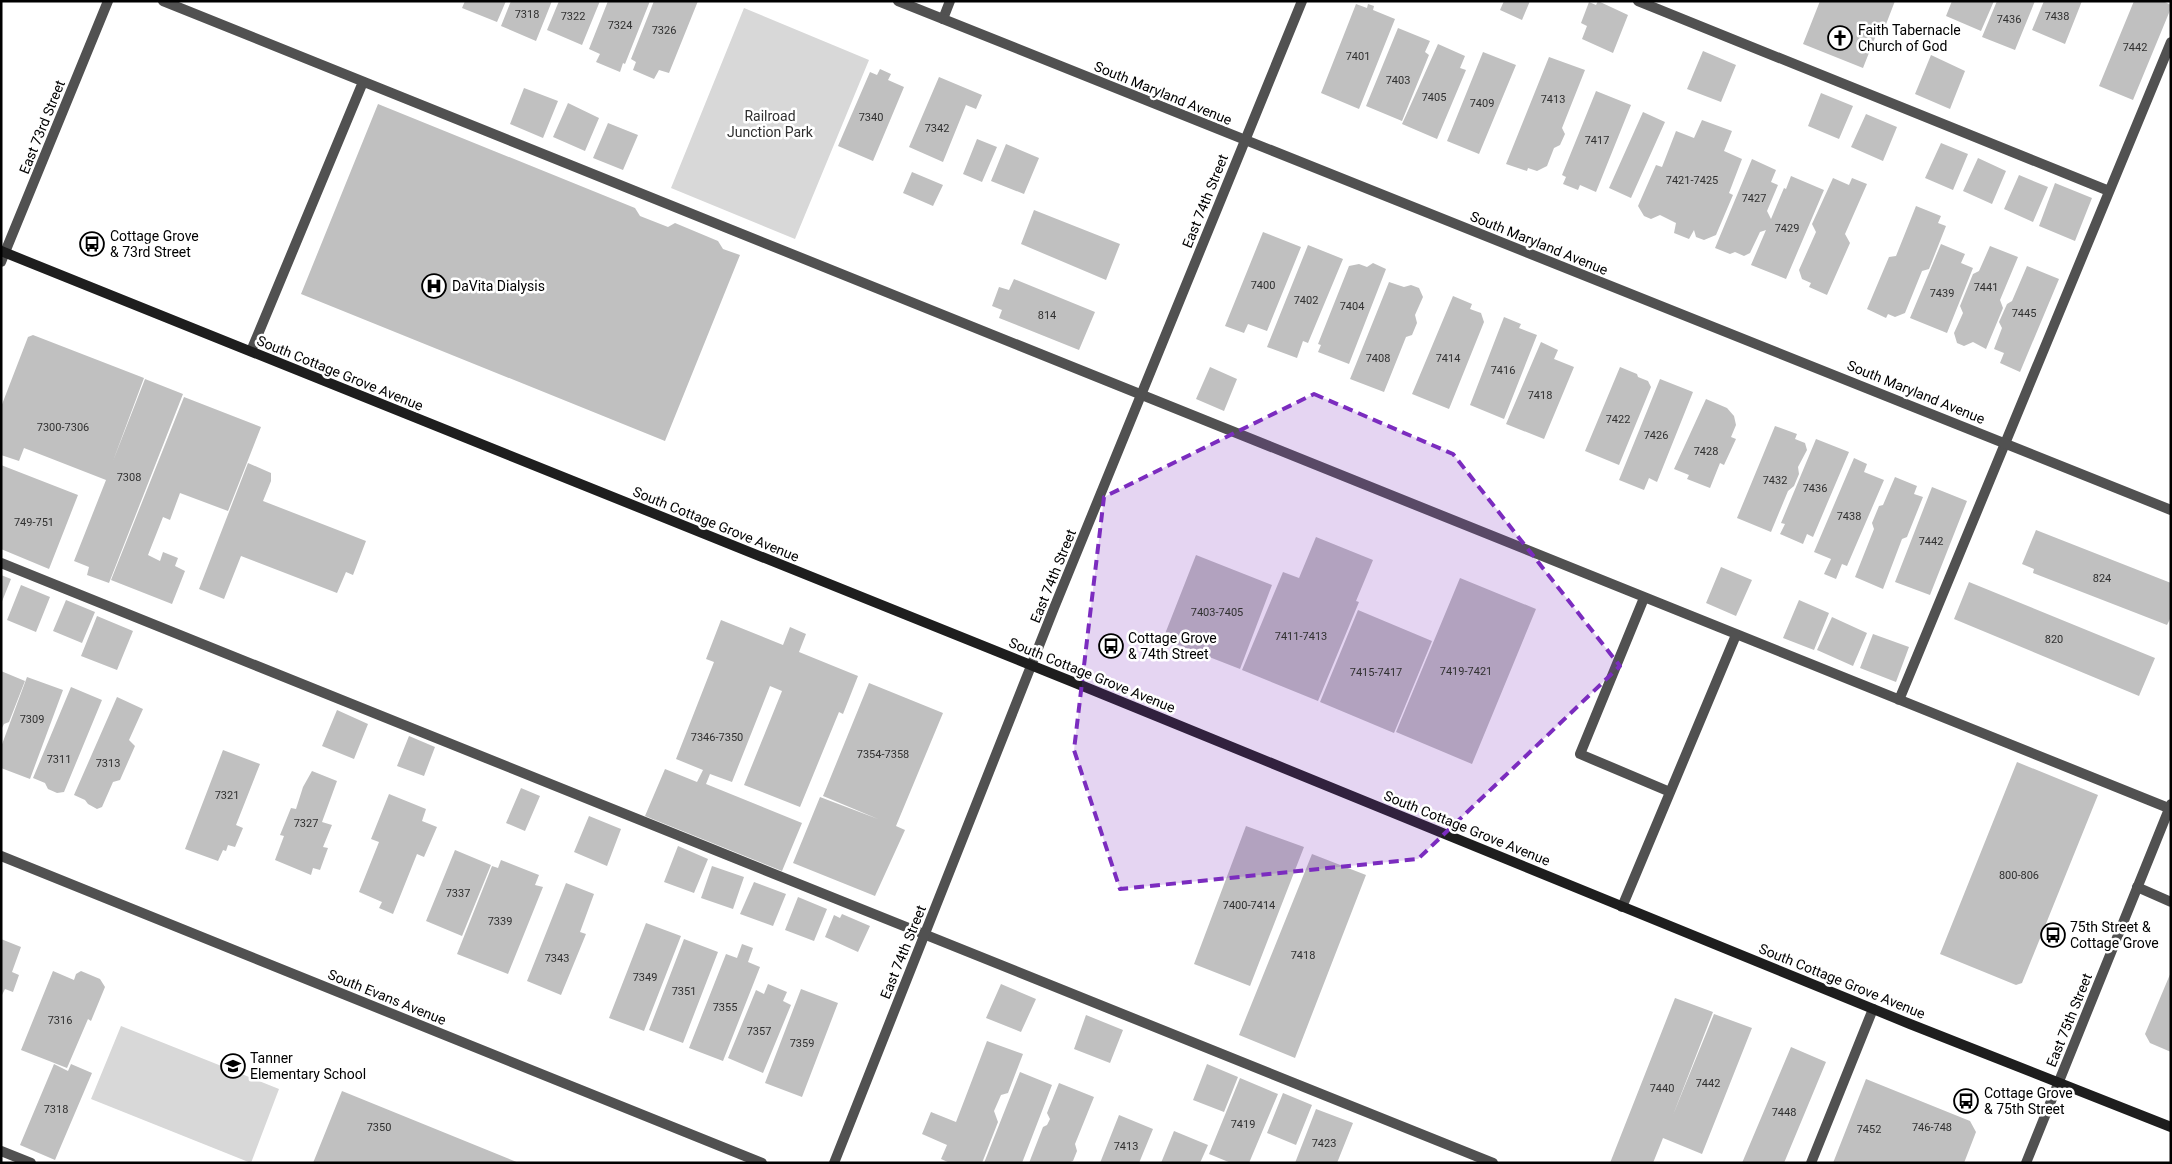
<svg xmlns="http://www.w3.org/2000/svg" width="2172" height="1164" font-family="Roboto,sans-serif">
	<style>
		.green { fill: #d8d8d8 }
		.building { fill: #c0c0c0 }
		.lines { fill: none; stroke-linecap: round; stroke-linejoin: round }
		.service { stroke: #515151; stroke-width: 10 }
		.minor { stroke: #515151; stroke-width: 10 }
		.tertiary { stroke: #515151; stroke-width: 10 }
		.secondary { stroke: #1e1e1e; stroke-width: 10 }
		.marked { fill: #7b2cbf; fill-opacity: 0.2; stroke: #7b2cbf; stroke-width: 4; stroke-dasharray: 10 6; stroke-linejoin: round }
		.labels { text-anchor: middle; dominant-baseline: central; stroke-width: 5; stroke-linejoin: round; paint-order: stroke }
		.number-label { font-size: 11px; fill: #303030 }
		.poi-label { font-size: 14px; fill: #000; stroke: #fff; text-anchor: start }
		.street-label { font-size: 14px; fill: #000; stroke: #fff }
		.park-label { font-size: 14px; fill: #2f2f2f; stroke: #fff }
	</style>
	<rect width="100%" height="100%" fill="#fff"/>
	<!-- green -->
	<path class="green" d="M 744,8 L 869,60 L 795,239 L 671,188 Z
		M 121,1026 L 279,1089 L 251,1163 L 91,1099 Z"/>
	<!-- building -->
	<path class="building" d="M 465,1 L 506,1 L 497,22 L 462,8 Z
		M 511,1 L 552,1 L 536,41 L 501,26 Z
		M 559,1 L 600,1 L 582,45 L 547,30 Z
		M 608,1 L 650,1 L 625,64 L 623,63 L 620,72 L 596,62 L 600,54 L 589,49 Z
		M 654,1 L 698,1 L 669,73 L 659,70 L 654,79 L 633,70 L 636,62 L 631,59 Z
		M 1504,1 L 1530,1 L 1522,20 L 1500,10 Z
		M 1598,1 L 1628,15 L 1613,53 L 1582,39 L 1587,26 L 1581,23 L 1589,2 L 1596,5 Z
		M 1820,1 L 1895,1 L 1883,32 L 1878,30 L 1863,68 L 1803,44 Z
		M 1952,1 L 1994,1 L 1981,31 L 1946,16 Z
		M 1997,1 L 2035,1 L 2015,50 L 1982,37 Z
		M 2044,1 L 2082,1 L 2065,44 L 2032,30 Z
		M 2134,1 L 2163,1 L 2171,5 L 2171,8 L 2133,100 L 2099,86 Z
		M 1356,4 L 1367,8 L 1368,4 L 1374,6 L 1373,10 L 1395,19 L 1359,109 L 1321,93 Z
		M 1398,28 L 1430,41 L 1425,52 L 1429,55 L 1402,121 L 1366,106 Z
		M 1438,44 L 1465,56 L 1460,68 L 1466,70 L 1437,139 L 1402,124 Z
		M 1703,51 L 1736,65 L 1721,102 L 1687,89 Z
		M 1483,52 L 1516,65 L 1479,154 L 1447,141 Z
		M 1931,55 L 1965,71 L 1950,109 L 1915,94 Z
		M 1549,57 L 1585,70 L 1562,128 L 1565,134 L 1560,145 L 1554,148 L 1547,166 L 1537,171 L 1528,168 L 1527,171 L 1506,164 Z
		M 880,69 L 891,74 L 888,80 L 904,87 L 873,161 L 838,146 L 870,72 L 877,75 Z
		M 939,77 L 982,95 L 976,109 L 966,105 L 943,162 L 909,147 Z
		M 524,88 L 558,101 L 543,138 L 510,124 Z
		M 1596,91 L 1631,105 L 1596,192 L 1580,185 L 1578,190 L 1563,184 L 1566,177 L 1562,175 Z
		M 1821,93 L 1853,106 L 1839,139 L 1808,126 Z
		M 568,103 L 599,118 L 585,151 L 553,137 Z
		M 378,104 L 635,208 L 640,216 L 668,227 L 675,223 L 718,241 L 723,249 L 740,255 L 665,441 L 301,294 Z
		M 1643,112 L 1665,122 L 1631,198 L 1609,188 Z
		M 1866,114 L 1897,127 L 1883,161 L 1851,147 Z
		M 1702,120 L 1732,131 L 1724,151 L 1742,159 L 1729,193 L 1733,195 L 1716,235 L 1704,240 L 1696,237 L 1694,230 L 1689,239 L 1674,233 L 1676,223 L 1660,215 L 1651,219 L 1644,216 L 1638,206 L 1656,165 L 1662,167 L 1676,131 L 1694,138 Z
		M 608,123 L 638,135 L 623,170 L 593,158 Z
		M 977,139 L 997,147 L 982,182 L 963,174 Z
		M 1941,143 L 1968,154 L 1953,190 L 1925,178 Z
		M 1006,144 L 1039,158 L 1024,194 L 991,181 Z
		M 1978,158 L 2006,171 L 1992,204 L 1963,191 Z
		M 1752,159 L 1776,170 L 1771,182 L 1778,185 L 1767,211 L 1771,219 L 1784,188 L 1786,189 L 1791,176 L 1824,190 L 1786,279 L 1751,265 L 1766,230 L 1760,232 L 1750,253 L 1744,256 L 1735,252 L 1730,254 L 1715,248 Z
		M 912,172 L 943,185 L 933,206 L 903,193 Z
		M 2019,175 L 2048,187 L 2033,222 L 2004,209 Z
		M 1833,178 L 1849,185 L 1852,178 L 1867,184 L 1845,234 L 1850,243 L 1827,295 L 1809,287 L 1811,283 L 1802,279 L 1799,270 L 1816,232 L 1812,224 Z
		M 2055,183 L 2092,198 L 2075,241 L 2039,226 Z
		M 1916,206 L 1941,216 L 1938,223 L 1946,226 L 1929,269 L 1922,271 L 1905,313 L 1895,317 L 1888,314 L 1886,318 L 1867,309 L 1889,257 L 1896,256 Z
		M 1034,210 L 1120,244 L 1106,280 L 1021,244 Z
		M 1263,232 L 1301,247 L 1267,331 L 1248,324 L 1244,333 L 1225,326 Z
		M 1941,244 L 1965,254 L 1961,263 L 1973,268 L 1947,333 L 1910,318 Z
		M 1308,245 L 1343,259 L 1308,343 L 1303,341 L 1297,358 L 1267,347 Z
		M 1990,246 L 2018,257 L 2000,300 L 2003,308 L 1986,349 L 1973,342 L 1964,346 L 1957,343 L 1954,333 L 1963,313 L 1960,306 L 1973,274 L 1979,271 Z
		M 1373,263 L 1386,269 L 1349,364 L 1318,352 L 1321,345 L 1318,344 L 1349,266 L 1359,264 L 1367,267 Z
		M 2027,266 L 2059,279 L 2020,372 L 2000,363 L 2004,353 L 1994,349 L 2002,328 L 1999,322 L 2007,304 L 2012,301 Z
		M 1014,279 L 1095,312 L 1079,350 L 999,318 L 1002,310 L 992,306 L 999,287 L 1009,290 Z
		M 1389,282 L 1404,287 L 1411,285 L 1419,288 L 1423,297 L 1415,315 L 1417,323 L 1412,335 L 1406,337 L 1384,392 L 1350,379 Z
		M 1453,296 L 1472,304 L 1470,309 L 1481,313 L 1484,322 L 1449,409 L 1412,394 Z
		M 1504,317 L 1521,324 L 1519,328 L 1537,335 L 1504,419 L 1470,405 Z
		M 33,335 L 144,378 L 113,461 L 145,379 L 183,394 L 109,583 L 87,575 L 89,567 L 74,561 L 106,480 L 24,448 L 19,461 L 1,455 L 1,407 L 28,337 Z
		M 1541,342 L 1558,350 L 1554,359 L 1574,367 L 1544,439 L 1506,424 Z
		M 1210,367 L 1237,379 L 1224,411 L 1196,399 Z
		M 1620,367 L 1637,374 L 1638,377 L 1648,381 L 1651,387 L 1619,465 L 1585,451 Z
		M 1660,379 L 1693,392 L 1657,482 L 1649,478 L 1644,490 L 1619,480 Z
		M 184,397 L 261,427 L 228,511 L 180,493 L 170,520 L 163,517 L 148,555 L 160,561 L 163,552 L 178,558 L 175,566 L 185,571 L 172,604 L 111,580 Z
		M 1706,399 L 1727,408 L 1734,416 L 1736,425 L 1731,437 L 1736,439 L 1724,465 L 1720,463 L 1710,488 L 1687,479 L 1689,475 L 1674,469 Z
		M 1775,426 L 1797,434 L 1795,439 L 1805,443 L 1807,450 L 1798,467 L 1799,474 L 1794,486 L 1788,491 L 1771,532 L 1737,518 Z
		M 1816,439 L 1849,452 L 1813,537 L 1807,534 L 1803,544 L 1780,534 L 1785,524 L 1781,523 Z
		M 1854,458 L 1867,464 L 1864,472 L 1884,480 L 1847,566 L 1842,564 L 1836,579 L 1824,574 L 1831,559 L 1814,552 Z
		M 248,463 L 271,473 L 271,481 L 263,501 L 366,541 L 353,575 L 346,572 L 337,593 L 241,556 L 224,599 L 199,589 Z
		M 1,465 L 78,495 L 49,569 L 1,549 Z
		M 1895,477 L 1917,486 L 1914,494 L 1923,497 L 1907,537 L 1902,539 L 1883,589 L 1855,577 L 1874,529 L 1872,523 L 1879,506 L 1883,505 Z
		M 1932,487 L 1967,501 L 1930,595 L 1895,582 Z
		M 2036,530 L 2171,583 L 2171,617 L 2167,625 L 2033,573 L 2034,569 L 2022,564 Z
		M 1316,537 L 1373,560 L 1356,601 L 1359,602 L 1318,701 L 1242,670 L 1283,572 L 1299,578 Z
		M 1196,555 L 1272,585 L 1240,669 L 1163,639 Z
		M 1721,567 L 1752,580 L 1736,616 L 1706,603 Z
		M 1,575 L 11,579 L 1,604 Z
		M 1460,578 L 1536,609 L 1472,764 L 1396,732 Z
		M 1969,582 L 2155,658 L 2139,696 L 1954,619 Z
		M 21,585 L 50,597 L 36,632 L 7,620 Z
		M 66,600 L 95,612 L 82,643 L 53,631 Z
		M 1799,600 L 1829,613 L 1814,650 L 1783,638 Z
		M 1358,610 L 1432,641 L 1394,733 L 1320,702 Z
		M 97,616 L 133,631 L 117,670 L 81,656 Z
		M 1832,617 L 1867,633 L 1853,666 L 1817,650 Z
		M 721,620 L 783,645 L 790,627 L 806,634 L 799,652 L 858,676 L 843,714 L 839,712 L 800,807 L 744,785 L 782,691 L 770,686 L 732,782 L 710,774 L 706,784 L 802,823 L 782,871 L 645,816 L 665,769 L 697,782 L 703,770 L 676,759 L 714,662 L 706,659 Z
		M 1873,634 L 1909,647 L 1896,682 L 1860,668 Z
		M 1,671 L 25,681 L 9,722 L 4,724 L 1,730 Z
		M 27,677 L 63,690 L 30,779 L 1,768 L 1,747 Z
		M 869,683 L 943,713 L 896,826 L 905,830 L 875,896 L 793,863 L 820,797 L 878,819 L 823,796 Z
		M 71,687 L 102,700 L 64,792 L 57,793 L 48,789 L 45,783 L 33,778 Z
		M 117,697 L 143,709 L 129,740 L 135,746 L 120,780 L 113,782 L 102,807 L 97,809 L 88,804 L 85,800 L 74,795 Z
		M 337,710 L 368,724 L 354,759 L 322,746 Z
		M 409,736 L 435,747 L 424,776 L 397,766 Z
		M 223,750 L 260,764 L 236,825 L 243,828 L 235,847 L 228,845 L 226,851 L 223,850 L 218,861 L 185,849 Z
		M 2017,762 L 2098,795 L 2022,983 L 2016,985 L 1940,954 Z
		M 312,771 L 337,781 L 322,822 L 332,825 L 323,847 L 328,848 L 320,870 L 313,868 L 311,875 L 275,860 L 284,836 L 280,835 L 291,808 L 296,809 L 303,787 Z
		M 521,788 L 540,796 L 525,831 L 506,823 Z
		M 389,794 L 426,809 L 422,821 L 437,827 L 424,857 L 417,854 L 393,914 L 379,908 L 382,902 L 359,892 L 379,842 L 371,839 Z
		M 589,816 L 621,829 L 607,866 L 574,852 Z
		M 1246,826 L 1304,847 L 1250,986 L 1194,964 Z
		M 678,846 L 708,859 L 694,893 L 664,882 Z
		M 455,850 L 491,865 L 462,936 L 426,921 Z
		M 1312,854 L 1366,875 L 1295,1058 L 1239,1035 Z
		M 501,860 L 539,875 L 535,885 L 543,887 L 508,974 L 457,954 L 492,866 L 498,868 Z
		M 712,866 L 744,877 L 733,909 L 701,898 Z
		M 754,882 L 786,894 L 773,926 L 740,914 Z
		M 566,883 L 594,894 L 580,932 L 586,934 L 561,995 L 527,981 Z
		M 798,897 L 827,909 L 814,941 L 785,930 Z
		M 842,914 L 870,926 L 858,952 L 825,937 L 834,915 L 840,918 Z
		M 646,923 L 681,936 L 644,1031 L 609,1018 Z
		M 1,939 L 21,947 L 12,972 L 19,975 L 13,992 L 5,989 L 1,997 Z
		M 684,939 L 718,952 L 683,1043 L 649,1030 Z
		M 742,944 L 753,948 L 748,962 L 760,967 L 723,1061 L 689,1048 L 726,954 L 737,958 Z
		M 53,971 L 74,980 L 76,974 L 81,971 L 100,979 L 105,987 L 91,1021 L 88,1019 L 67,1068 L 21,1050 Z
		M 2171,972 L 2171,1052 L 2150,1043 L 2145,1034 Z
		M 768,984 L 787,992 L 783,1001 L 791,1005 L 763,1073 L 728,1058 L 756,990 L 764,994 Z
		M 1001,984 L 1036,999 L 1021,1032 L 986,1018 Z
		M 801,989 L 838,1003 L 802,1097 L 765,1083 Z
		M 1675,998 L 1713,1012 L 1673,1115 L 1714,1014 L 1752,1028 L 1702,1154 L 1663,1138 L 1653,1163 L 1610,1163 Z
		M 1086,1015 L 1123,1030 L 1110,1063 L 1074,1049 Z
		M 987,1041 L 1023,1054 L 1008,1093 L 1001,1095 L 994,1111 L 998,1122 L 982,1163 L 950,1163 L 941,1159 L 947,1145 L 922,1134 L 931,1112 L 956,1122 Z
		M 1791,1047 L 1826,1062 L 1784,1163 L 1742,1163 Z
		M 54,1064 L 68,1071 L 71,1064 L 92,1073 L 55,1160 L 20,1145 Z
		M 1207,1064 L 1238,1077 L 1224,1112 L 1193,1100 Z
		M 1020,1072 L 1052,1085 L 1022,1163 L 984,1163 Z
		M 1240,1078 L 1278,1094 L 1249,1163 L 1231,1163 L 1209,1154 Z
		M 1866,1079 L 1970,1121 L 1976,1132 L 1964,1163 L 1833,1163 Z
		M 1059,1083 L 1094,1097 L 1075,1144 L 1077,1151 L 1073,1161 L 1068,1163 L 1029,1163 L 1043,1127 L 1047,1125 L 1050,1119 L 1047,1113 Z
		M 342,1091 L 519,1163 L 313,1163 Z
		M 1283,1093 L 1312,1105 L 1296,1145 L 1267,1133 Z
		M 1316,1109 L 1353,1123 L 1337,1163 L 1295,1163 Z
		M 1119,1115 L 1153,1129 L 1139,1163 L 1100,1163 Z
		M 1174,1131 L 1208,1145 L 1200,1163 L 1161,1163 Z"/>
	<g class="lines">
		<!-- service -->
		<path class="service" d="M 163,1 L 2171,809
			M 1638,1 L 2109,191
			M 943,19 L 950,1
			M 251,351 L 363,82
			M 1,563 L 1493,1163
			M 1644,598 L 1580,754 L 1670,792
			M 1899,700 L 2171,42
			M 2137,887 L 2171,902
			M 1622,907 L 1736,635
			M 1,1151 L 31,1163
			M 1811,1163 L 1873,1009"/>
		<!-- minor -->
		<path class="minor" d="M 898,1 L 2171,510
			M 1,856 L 762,1163
			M 834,1163 L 1054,608 L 1302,1"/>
		<!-- tertiary -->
		<path class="tertiary" d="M 1,262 L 108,1
			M 2026,1163 L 2171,804"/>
		<!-- secondary -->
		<path class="secondary" d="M 1,251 L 1073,682 L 1910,1024 L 2171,1127"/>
	</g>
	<!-- marked area -->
	<path class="marked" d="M 1314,394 L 1453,454 L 1620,666 L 1418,859 L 1120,889 L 1074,750 L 1104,497 Z"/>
	<!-- icons -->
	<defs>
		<g id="church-ring" transform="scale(1.25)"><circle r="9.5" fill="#fff" stroke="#000" stroke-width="1.5"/><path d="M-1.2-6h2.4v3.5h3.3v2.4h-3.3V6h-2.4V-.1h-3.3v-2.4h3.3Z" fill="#000"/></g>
		<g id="bus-ring" transform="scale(1.25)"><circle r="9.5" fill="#fff" stroke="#000" stroke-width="1.5"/><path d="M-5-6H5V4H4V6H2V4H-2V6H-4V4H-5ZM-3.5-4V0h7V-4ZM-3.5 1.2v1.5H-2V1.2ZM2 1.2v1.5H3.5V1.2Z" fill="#000"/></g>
		<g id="hospital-ring" transform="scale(1.25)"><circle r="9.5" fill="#fff" stroke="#000" stroke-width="1.5"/><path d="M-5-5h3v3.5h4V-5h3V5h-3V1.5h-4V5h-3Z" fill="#000"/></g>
		<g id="school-ring" transform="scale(1.25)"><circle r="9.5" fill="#fff" stroke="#000" stroke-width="1.5"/><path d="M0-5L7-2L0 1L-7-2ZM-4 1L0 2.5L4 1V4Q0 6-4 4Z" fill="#000"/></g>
	</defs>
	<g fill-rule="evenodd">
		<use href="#church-ring" x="1840" y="38"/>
		<use href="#bus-ring" x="92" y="244"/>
		<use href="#hospital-ring" x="434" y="286"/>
		<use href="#bus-ring" x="1111" y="646"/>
		<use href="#bus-ring" x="2053" y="935"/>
		<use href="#school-ring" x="233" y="1066"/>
		<use href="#bus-ring" x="1966" y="1101"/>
	</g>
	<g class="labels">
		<!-- number labels -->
		<g class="number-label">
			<text x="527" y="14">7318</text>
			<text x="573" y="16">7322</text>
			<text x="2057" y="16">7438</text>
			<text x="2009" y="19">7436</text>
			<text x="620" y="25">7324</text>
			<text x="664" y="30">7326</text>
			<text x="2135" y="47">7442</text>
			<text x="1358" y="56">7401</text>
			<text x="1398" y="80">7403</text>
			<text x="1434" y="97">7405</text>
			<text x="1553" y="99">7413</text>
			<text x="1482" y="103">7409</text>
			<text x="871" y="117">7340</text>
			<text x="937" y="128">7342</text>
			<text x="1597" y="140">7417</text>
			<text x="1692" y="180">7421-7425</text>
			<text x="1754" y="198">7427</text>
			<text x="1787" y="228">7429</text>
			<text x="1263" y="285">7400</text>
			<text x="1986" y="287">7441</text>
			<text x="1942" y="293">7439</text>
			<text x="1306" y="300">7402</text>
			<text x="1352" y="306">7404</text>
			<text x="2024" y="313">7445</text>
			<text x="1047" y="315">814</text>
			<text x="1378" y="358">7408</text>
			<text x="1448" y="358">7414</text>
			<text x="1503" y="370">7416</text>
			<text x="1540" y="395">7418</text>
			<text x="1618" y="419">7422</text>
			<text x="63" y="427">7300-7306</text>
			<text x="1656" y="435">7426</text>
			<text x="1706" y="451">7428</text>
			<text x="129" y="477">7308</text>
			<text x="1775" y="480">7432</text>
			<text x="1815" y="488">7436</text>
			<text x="1849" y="516">7438</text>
			<text x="34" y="522">749-751</text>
			<text x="1931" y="541">7442</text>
			<text x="2102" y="578">824</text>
			<text x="1217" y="612">7403-7405</text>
			<text x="1301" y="636">7411-7413</text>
			<text x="2054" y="639">820</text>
			<text x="1466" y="671">7419-7421</text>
			<text x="1376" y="672">7415-7417</text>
			<text x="32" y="719">7309</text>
			<text x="717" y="737">7346-7350</text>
			<text x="883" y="754">7354-7358</text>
			<text x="59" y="759">7311</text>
			<text x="108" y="763">7313</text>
			<text x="227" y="795">7321</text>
			<text x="306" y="823">7327</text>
			<text x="2019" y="875">800-806</text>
			<text x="458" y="893">7337</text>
			<text x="1249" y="905">7400-7414</text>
			<text x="500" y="921">7339</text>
			<text x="1303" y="955">7418</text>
			<text x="557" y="958">7343</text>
			<text x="645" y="977">7349</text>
			<text x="684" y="991">7351</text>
			<text x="725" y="1007">7355</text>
			<text x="60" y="1020">7316</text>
			<text x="759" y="1031">7357</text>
			<text x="802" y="1043">7359</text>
			<text x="1708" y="1083">7442</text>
			<text x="1662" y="1088">7440</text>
			<text x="56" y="1109">7318</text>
			<text x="1784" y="1112">7448</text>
			<text x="1243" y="1124">7419</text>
			<text x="379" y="1127">7350</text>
			<text x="1932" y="1127">746-748</text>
			<text x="1869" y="1129">7452</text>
			<text x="1324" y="1143">7423</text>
			<text x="1126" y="1146">7413</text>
		</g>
		<!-- poi labels -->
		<g class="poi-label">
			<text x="1858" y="30">Faith Tabernacle<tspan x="1858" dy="16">Church of God</tspan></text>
			<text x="110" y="236">Cottage Grove<tspan x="110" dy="16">&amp; 73rd Street</tspan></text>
			<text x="452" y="286">DaVita Dialysis</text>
			<text x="1128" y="638">Cottage Grove<tspan x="1128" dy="16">&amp; 74th Street</tspan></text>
			<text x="2070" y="927">75th Street &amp;<tspan x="2070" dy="16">Cottage Grove</tspan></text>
			<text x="250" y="1058">Tanner<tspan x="250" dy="16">Elementary School</tspan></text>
			<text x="1984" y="1093">Cottage Grove<tspan x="1984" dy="16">&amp; 75th Street</tspan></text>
		</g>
		<!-- street labels -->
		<g class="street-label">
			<text transform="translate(1163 93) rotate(22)">South Maryland Avenue</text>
			<text transform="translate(42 127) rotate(-68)">East 73rd Street</text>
			<text transform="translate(1205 201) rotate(-68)">East 74th Street</text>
			<text transform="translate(1539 243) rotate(22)">South Maryland Avenue</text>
			<text transform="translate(340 373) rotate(22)">South Cottage Grove Avenue</text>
			<text transform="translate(1916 392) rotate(22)">South Maryland Avenue</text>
			<text transform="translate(716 524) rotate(22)">South Cottage Grove Avenue</text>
			<text transform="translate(1053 576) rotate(-68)">East 74th Street</text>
			<text transform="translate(1092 675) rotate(22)">South Cottage Grove Avenue</text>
			<text transform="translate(1467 828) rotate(22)">South Cottage Grove Avenue</text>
			<text transform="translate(903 952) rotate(-68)">East 74th Street</text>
			<text transform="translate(1842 981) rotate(22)">South Cottage Grove Avenue</text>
			<text transform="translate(387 997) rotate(22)">South Evans Avenue</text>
			<text transform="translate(2069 1020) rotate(-68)">East 75th Street</text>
		</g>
		<!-- park labels -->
		<g class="park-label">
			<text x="770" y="116">Railroad<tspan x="770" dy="16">Junction Park</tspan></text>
		</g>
	</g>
	<!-- border -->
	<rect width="2172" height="1164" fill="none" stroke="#000000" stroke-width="5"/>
</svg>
